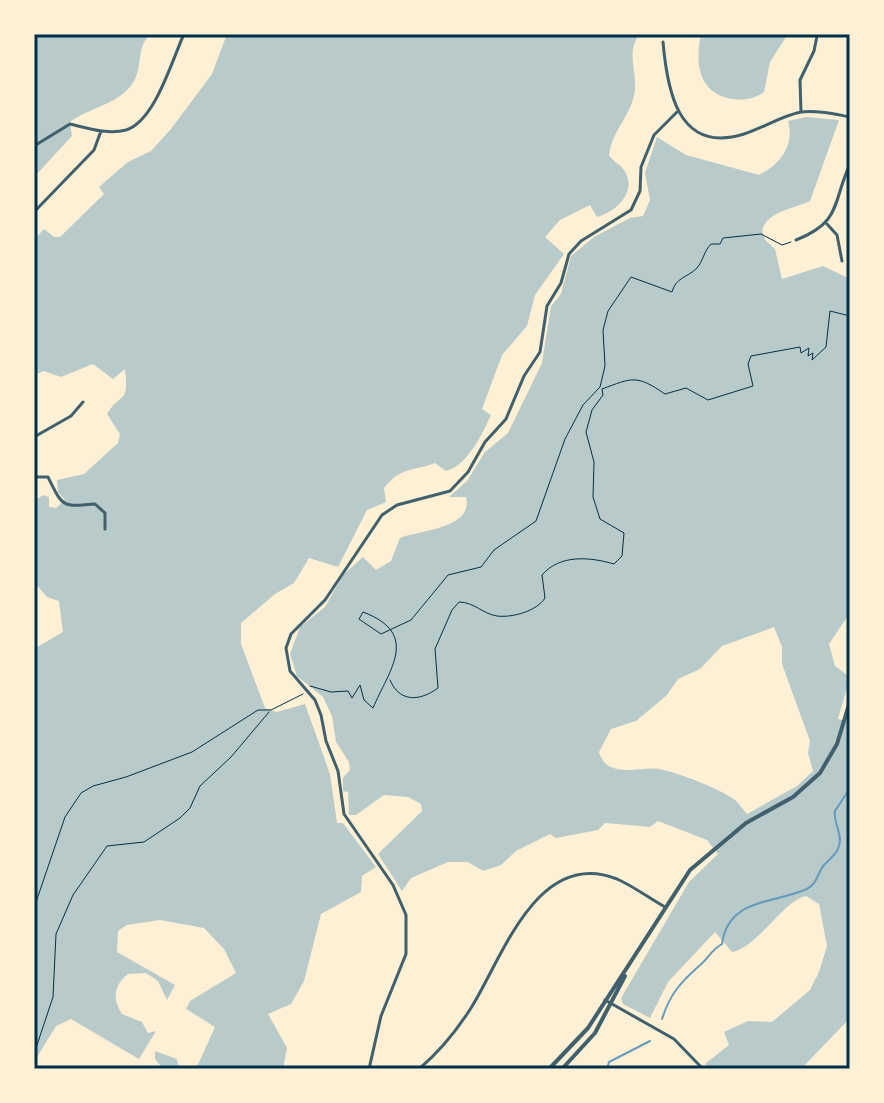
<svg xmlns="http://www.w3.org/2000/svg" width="884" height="1103" font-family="Inter,sans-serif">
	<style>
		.green { fill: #b9caca; fill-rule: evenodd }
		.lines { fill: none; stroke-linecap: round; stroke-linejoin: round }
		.stream { stroke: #669bbc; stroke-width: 2 }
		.path { stroke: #003049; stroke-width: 1 }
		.minor { stroke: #3f606c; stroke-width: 3 }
		.tertiary { stroke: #3f606c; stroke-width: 4 }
		.neatline { fill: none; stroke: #003049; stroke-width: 3 }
	</style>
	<rect width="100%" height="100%" fill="#fdf0d5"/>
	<!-- green -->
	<path class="green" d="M 34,34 L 151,34 C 136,46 143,65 134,81 C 121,104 90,107 70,122 L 72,136 L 34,177 Z
		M 227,34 L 639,34 C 625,56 639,72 634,96 C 629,117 612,132 609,155 C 613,162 619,163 623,169 C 639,190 617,212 597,217 L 590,205 L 560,220 L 545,237 L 564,254 L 535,295 L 527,326 L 502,355 L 482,409 L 491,415 C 482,434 468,465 446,471 L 435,463 C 412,472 402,466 384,488 L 386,502 L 367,510 L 338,567 L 309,558 L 294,583 L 275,594 L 241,623 L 241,644 L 265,708 L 277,712 L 305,704 L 330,774 L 337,823 L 343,823 L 376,867 L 362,876 L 361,892 L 321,914 L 304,981 L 291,1004 L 268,1014 L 287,1048 L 283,1069 L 196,1069 L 215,1027 L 186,1009 L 190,1001 L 236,973 L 224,949 L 204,928 L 160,920 L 127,925 L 118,931 L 117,952 L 175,985 L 167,1000 L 158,981 L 146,973 L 128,974 C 114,985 112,999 122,1014 L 142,1022 L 148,1033 L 156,1031 L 139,1059 L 71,1019 L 56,1026 L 34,1062 L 34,649 L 63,632 L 59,601 L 47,597 L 34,582 L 34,501 L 43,495 L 49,497 L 49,507 L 56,508 L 65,500 L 58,492 L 57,480 L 84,474 L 118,443 L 120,434 L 107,414 C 121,391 129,406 125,369 L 113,379 L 93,364 L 61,377 L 44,371 L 34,375 L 34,240 L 44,229 L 54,237 L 60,237 L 104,194 L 99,187 L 128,162 L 151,151 L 171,129 L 212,74 Z
		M 701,34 L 788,34 L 770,62 L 764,92 C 749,104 718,102 706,84 C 696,70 698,49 701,34 Z
		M 806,117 L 839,120 L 810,201 C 793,209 768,211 762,230 L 765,240 L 775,249 L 782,279 L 823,266 L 850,279 L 850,613 L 829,644 L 835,666 L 850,677 L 838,719 L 850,722 L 850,1018 L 801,1069 L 709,1069 L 705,1064 L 729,1045 L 724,1032 L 748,1021 L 772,1022 L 810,990 L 819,972 L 827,946 L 819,904 L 806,896 C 784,900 758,947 732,952 L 715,932 L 668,982 L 650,1018 L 623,1004 L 621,998 L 689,882 L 718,854 L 707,840 L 658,821 L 650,827 L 605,823 L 598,830 L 556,838 L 550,834 L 516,851 L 501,865 L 483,871 L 468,862 L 448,862 L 411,878 L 402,891 L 378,854 L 422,811 L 421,804 L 408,797 L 384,795 L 356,815 L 349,815 L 348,792 L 343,791 L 343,778 L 350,770 L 349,762 L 336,742 L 332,716 L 323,697 L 297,676 L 290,654 L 300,627 L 325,607 L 343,575 L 363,557 L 376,570 L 391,561 L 400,538 C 419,530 474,529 466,497 L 449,497 L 467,481 L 485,452 L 508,433 L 542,363 L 551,306 L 561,294 L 571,256 L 594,237 L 630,218 L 643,216 L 650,200 L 645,173 L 657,137 L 686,155 L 759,175 C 780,165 795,145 788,121 ZM 774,627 L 782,647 L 782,664 L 810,741 L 808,753 L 813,771 L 797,786 L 747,814 C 743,810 739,803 735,800 C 721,789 676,772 659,769 C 639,766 607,780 599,752 L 611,729 L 636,721 L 667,695 L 678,679 L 700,669 L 722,646 Z
		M 155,1051 L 177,1059 L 179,1069 L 163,1069 L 155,1059 Z"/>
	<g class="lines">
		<!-- stream -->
		<path class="stream" d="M 662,1019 C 670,994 680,983 699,966 C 708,959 710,951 722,944 C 728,898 773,904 807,889 C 818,883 817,873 824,865 C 830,859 837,854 839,846 C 843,834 833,823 835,811 L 850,788
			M 607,1069 L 609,1062 L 650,1041"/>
		<!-- path -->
		<path class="path" d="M 390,680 C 399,702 419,702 438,688 L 435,649 L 452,610 L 459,602 C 474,602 483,614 497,616 C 512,618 537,611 545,598 L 542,575 C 560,554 590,557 614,564 L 622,556 L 624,533 L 600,519 L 593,497 L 594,462 L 586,432 L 592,410 L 603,395 L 602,389 C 632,378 636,374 665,394 L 686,388 L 708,400 L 753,386 L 748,364 L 751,356 L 800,347 L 801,353 L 809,348 L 808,356 L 813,353 L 812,360 L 826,347 L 830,311 L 850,316
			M 310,686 L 331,692 L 348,691 L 352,698 L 360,685 L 364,700 L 373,708 C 389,670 421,634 363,612 L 359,619 L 381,634 L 411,620 L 448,575 L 481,567 L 494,550 L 536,521 L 565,439 L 583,405 L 600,387 L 605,366 L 603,330 L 608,311 L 631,277 L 672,292 C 676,277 687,278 697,268 C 703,261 704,251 711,244 L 720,244 L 723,238 L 761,234 L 782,245 L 791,242
			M 34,908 L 65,817 L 81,793 L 93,786 L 126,777 L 192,752 L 258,710 L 271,710 L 303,694
			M 34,1039 L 34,1050
			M 37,1045 L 53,997 L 56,934 L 73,895 L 107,846 L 144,842 L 180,818 L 190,808 L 200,786 L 231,757 L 269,712"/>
		<!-- minor -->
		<path class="minor" d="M 663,42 C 667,88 677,155 744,134 C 763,128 781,116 801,112 C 817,110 834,114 850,117
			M 801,112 L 800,80 L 814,51 L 817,36
			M 34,146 L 70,124 C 87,128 108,135 126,130 C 155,121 172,60 184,34
			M 34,212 L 94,150 L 101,131
			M 827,224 L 837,235 L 842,261
			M 796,240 C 842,222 832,203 850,164
			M 34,437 L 71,416 L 83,402
			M 34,477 L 48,477 C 63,507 61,507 95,504 L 105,513 L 105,529
			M 605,1000 L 674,1039 L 703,1069
			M 369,1069 L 381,1016 L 406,954 L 406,915 L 393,885 L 344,814 L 338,771 L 326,741 L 321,715 L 315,700 L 290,671 L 286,648 L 291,634 L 325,600 L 382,515 L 397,505 L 450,491 L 468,472 L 485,442 L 506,419 L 524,376 L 540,352 L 547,306 L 561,283 L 569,254 L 581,241 L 631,210 L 640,191 L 641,167 L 654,135 L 677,112
			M 419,1069 C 439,1052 457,1030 471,1008 C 502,959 537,847 617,879 C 633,886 649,898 665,907"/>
		<!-- tertiary -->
		<path class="tertiary" d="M 549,1069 L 588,1028 L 690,870 L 746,823 L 793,797 L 820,773 L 837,744 L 850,701
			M 562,1069 L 595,1033 L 625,976"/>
	</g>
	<!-- border -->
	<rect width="884" height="1103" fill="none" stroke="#fdf0d5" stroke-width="72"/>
	<rect x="36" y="36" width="812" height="1031" class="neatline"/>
</svg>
